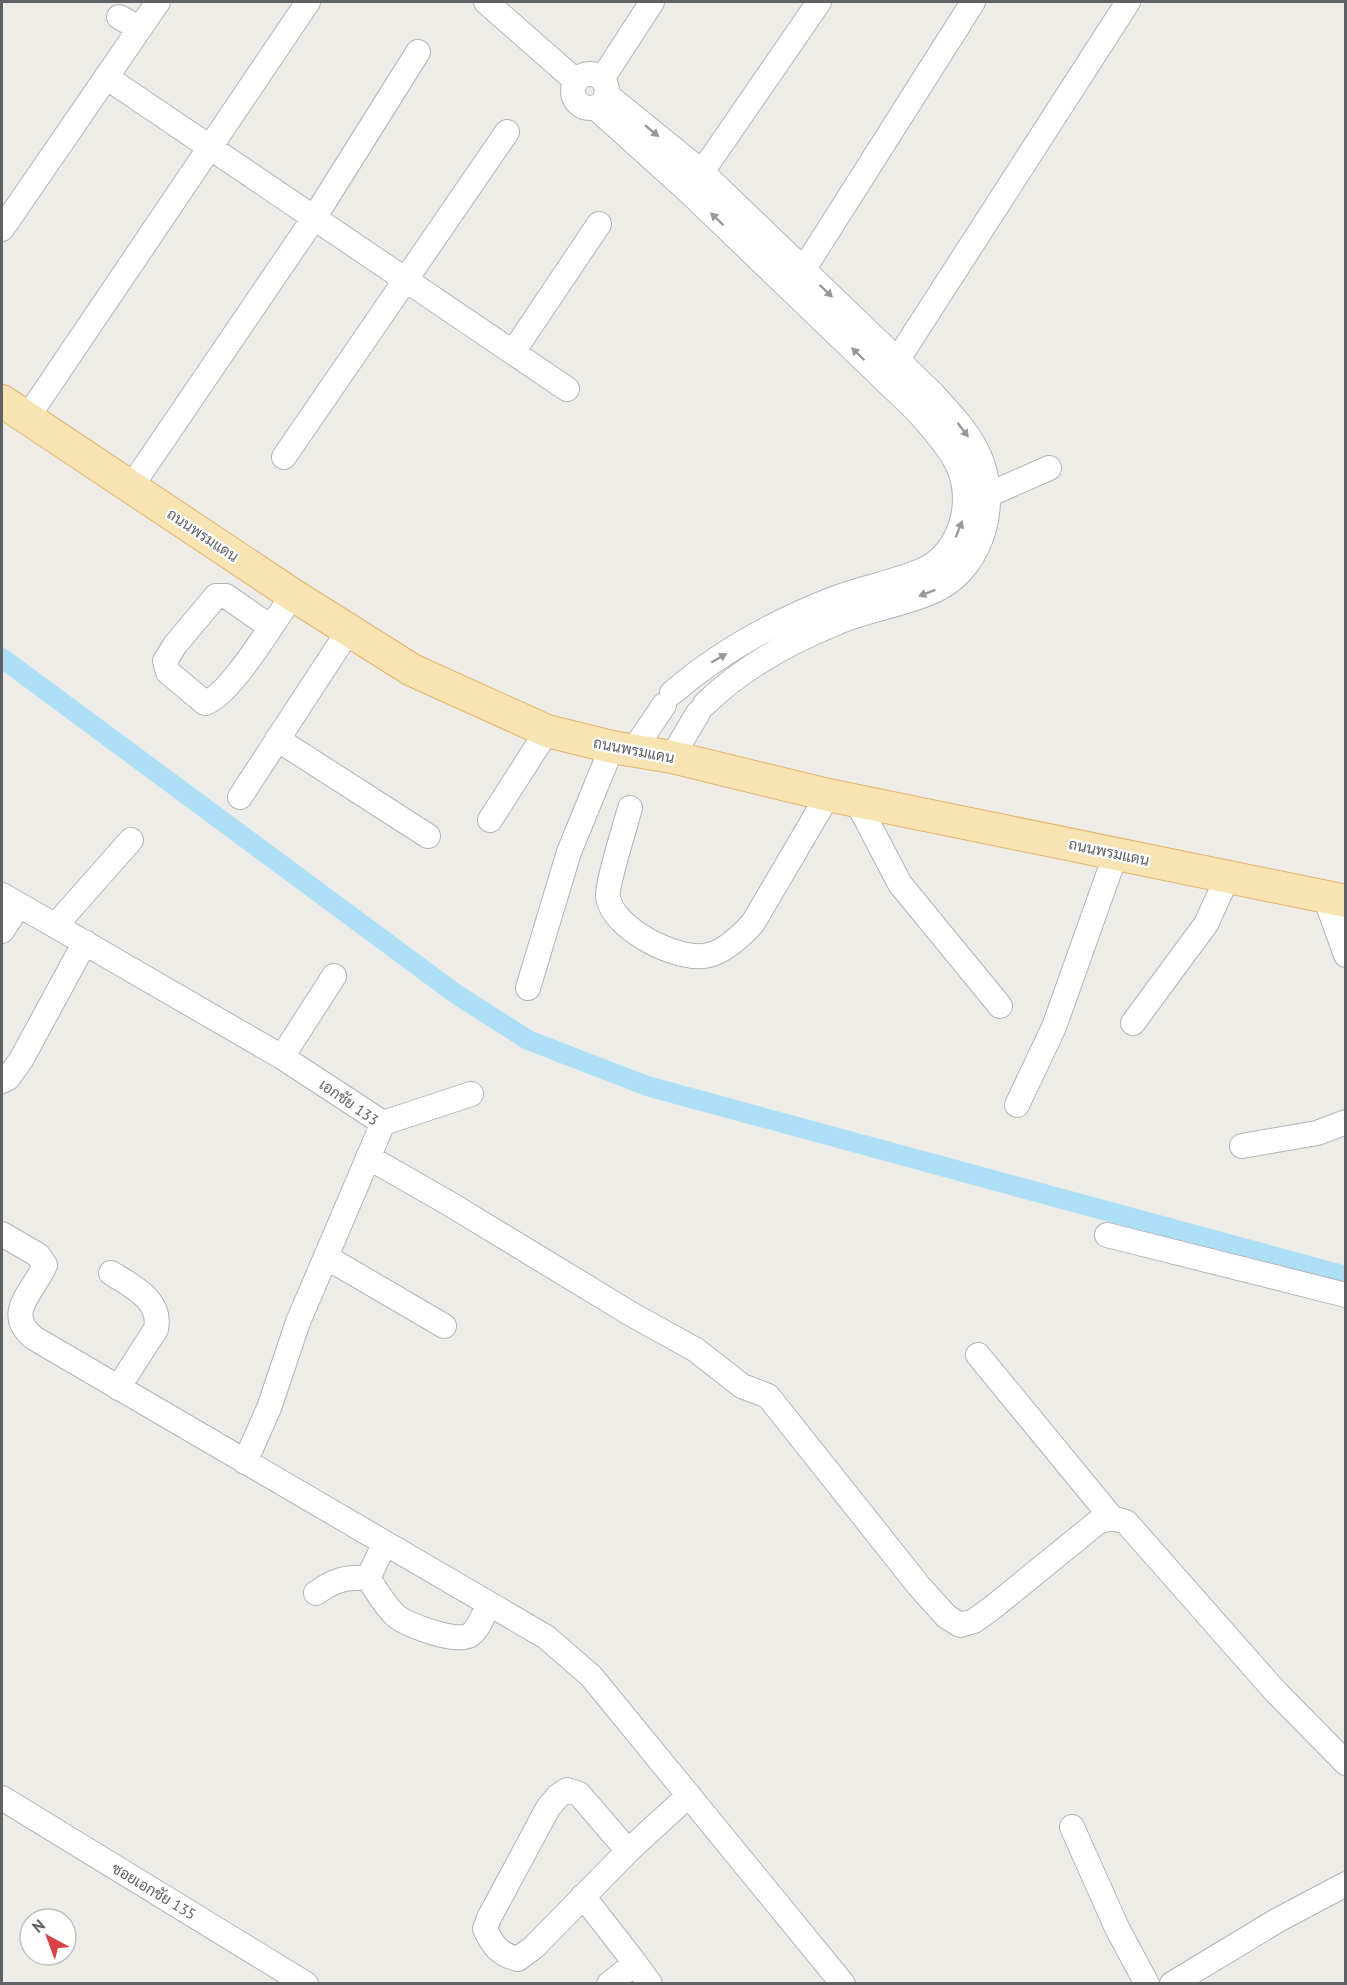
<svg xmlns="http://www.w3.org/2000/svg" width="1347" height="1985" font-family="'PT Sans',Sarabun,sans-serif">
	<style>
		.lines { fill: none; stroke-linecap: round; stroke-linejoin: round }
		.canal { stroke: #ade0f7; stroke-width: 20 }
		.minor-casing { stroke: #b1b4b7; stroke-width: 26 }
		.major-casing { stroke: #e5b469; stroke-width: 34 }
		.minor { stroke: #fff; stroke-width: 24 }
		.major { stroke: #f8e4b2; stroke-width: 32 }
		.oneway { fill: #96999b }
		.labels { text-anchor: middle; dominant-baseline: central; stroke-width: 4.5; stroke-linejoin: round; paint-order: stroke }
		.street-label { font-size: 15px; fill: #5e6265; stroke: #fff }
	</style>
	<rect width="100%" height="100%" fill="#eeece6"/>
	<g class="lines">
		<!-- canal -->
		<path class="canal" d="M 2,658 L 456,994 L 528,1040 L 647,1086 L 1346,1276"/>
		<!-- minor casing -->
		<g class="minor-casing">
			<path id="minor" d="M 486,2 L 576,81
				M 119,17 L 139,28
				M573 91a17 17 0 1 1 34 0a17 17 0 1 1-34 0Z
				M 106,77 L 567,389
				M 602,79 L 652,2
				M 606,94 L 702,172 L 933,394 C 949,412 966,429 977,451 C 1001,498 985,566 936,590 C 904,605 868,609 836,623 C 789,642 741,669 705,704
				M 595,107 L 686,189 L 916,410 C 930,426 945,441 955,460 C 976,496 963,552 923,570 C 893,583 859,588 828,601 C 773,623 717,654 672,693
				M 695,186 L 702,172 L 819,2
				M 2,229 L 158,2
				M 795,283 L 973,2
				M 513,352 L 599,224
				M 889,373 L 1128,2
				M 27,418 L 308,2
				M 284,457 L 507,132
				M 131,487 L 314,218 L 418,52
				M 988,495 L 1049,468
				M 269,626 L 226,596 L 216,596 L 175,645 L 165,661 L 168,672 L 205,703 C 231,695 274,620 293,595
				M 277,739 L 428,836
				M 633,751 L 664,705
				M 672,757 L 698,713
				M 240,797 L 349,630
				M 856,800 L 900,884 L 1000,1006
				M 630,808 C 626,823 606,887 608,897 C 612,929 680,963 709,955 C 726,951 742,935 753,923 L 828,795
				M 490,820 L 547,731
				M 2,895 L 282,1057 L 383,1123
				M 1325,897 L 1346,955
				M 56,925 L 131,840
				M 2,931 L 19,905
				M 528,988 L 569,852 L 612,747
				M 1133,1023 L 1206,924 L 1228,876
				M 282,1057 L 334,976
				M 2,1081 L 8,1078 L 21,1060 L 85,942
				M 1017,1105 L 1054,1027 L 1116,853
				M 383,1123 L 471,1094
				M 1242,1146 L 1317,1133 L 1346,1122
				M 368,1157 L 450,1204 L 631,1314 L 696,1350 L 742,1386 L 768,1396 L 919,1586 L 946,1616 L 960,1625 L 974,1621 L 992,1608 L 1098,1522 L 1112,1518 L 1126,1522 L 1275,1691 L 1346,1763
				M 2,1234 L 38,1255 L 45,1265 C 33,1293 3,1313 34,1338 L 546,1637 L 591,1676 L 843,1984
				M 1107,1235 L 1346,1295
				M 326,1257 L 444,1326
				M 111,1273 C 132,1286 162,1300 156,1329 L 118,1388
				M 978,1355 L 1112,1518
				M 245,1462 L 269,1408 L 298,1322 L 383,1123
				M 385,1543 L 368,1578 C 377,1591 384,1605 396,1616 C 407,1625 457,1644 470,1635 C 479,1629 484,1613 489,1604
				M 316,1593 C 334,1580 345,1577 368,1578
				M 2,1798 L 306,1984
				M 1072,1827 L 1117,1928 L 1147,1984
				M 628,1851 L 579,1794 L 567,1790 L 558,1796 L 548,1808 L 489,1918 L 485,1929 C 493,1946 500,1955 518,1959 L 534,1947 L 628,1851 L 689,1795
				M 583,1896 L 635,1963 L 609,1984
				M 635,1963 L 650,1984
				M 1172,1984 L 1278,1920 L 1346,1884"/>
		</g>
		<!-- major casing -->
		<g class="major-casing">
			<path id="major" d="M 2,401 L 293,595 L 412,670 L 547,731 L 612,747 L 672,757 L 828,795 L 1346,901"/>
		</g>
		<!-- minor -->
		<use href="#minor" class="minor"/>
		<!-- major -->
		<use href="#major" class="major"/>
	</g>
	<!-- one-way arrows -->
	<defs><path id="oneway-solid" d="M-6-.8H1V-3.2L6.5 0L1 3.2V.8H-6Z" transform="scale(1.5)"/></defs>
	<g class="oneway">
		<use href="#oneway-solid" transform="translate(652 131) rotate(39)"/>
		<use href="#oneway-solid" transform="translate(717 219) rotate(-136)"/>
		<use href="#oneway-solid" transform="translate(826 291) rotate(44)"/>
		<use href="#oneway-solid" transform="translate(858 354) rotate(-136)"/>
		<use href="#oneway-solid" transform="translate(963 430) rotate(53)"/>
		<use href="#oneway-solid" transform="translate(959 529) rotate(-68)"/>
		<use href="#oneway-solid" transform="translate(927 593) rotate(159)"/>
		<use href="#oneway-solid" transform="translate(719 658) rotate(-30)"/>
	</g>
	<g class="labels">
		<!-- street labels -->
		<g class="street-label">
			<text transform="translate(203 535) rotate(34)">ถนนพรมแดน</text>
			<text transform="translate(634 750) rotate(11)">ถนนพรมแดน</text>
			<text transform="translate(1109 852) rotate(12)">ถนนพรมแดน</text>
			<text transform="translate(349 1102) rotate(35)">เอกชัย 133</text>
			<text transform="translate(154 1891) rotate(31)">ซอยเอกชัย 135</text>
		</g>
	</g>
	<!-- border -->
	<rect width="1347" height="1985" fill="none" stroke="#5e6265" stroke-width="6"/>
	<!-- north arrow -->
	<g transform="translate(48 1937) rotate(319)"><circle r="28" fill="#ffffff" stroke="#bfc0c1" stroke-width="1.5"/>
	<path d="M0-4.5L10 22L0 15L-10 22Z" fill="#da4146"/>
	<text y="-9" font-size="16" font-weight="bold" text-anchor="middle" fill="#5e6265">N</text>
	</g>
</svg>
